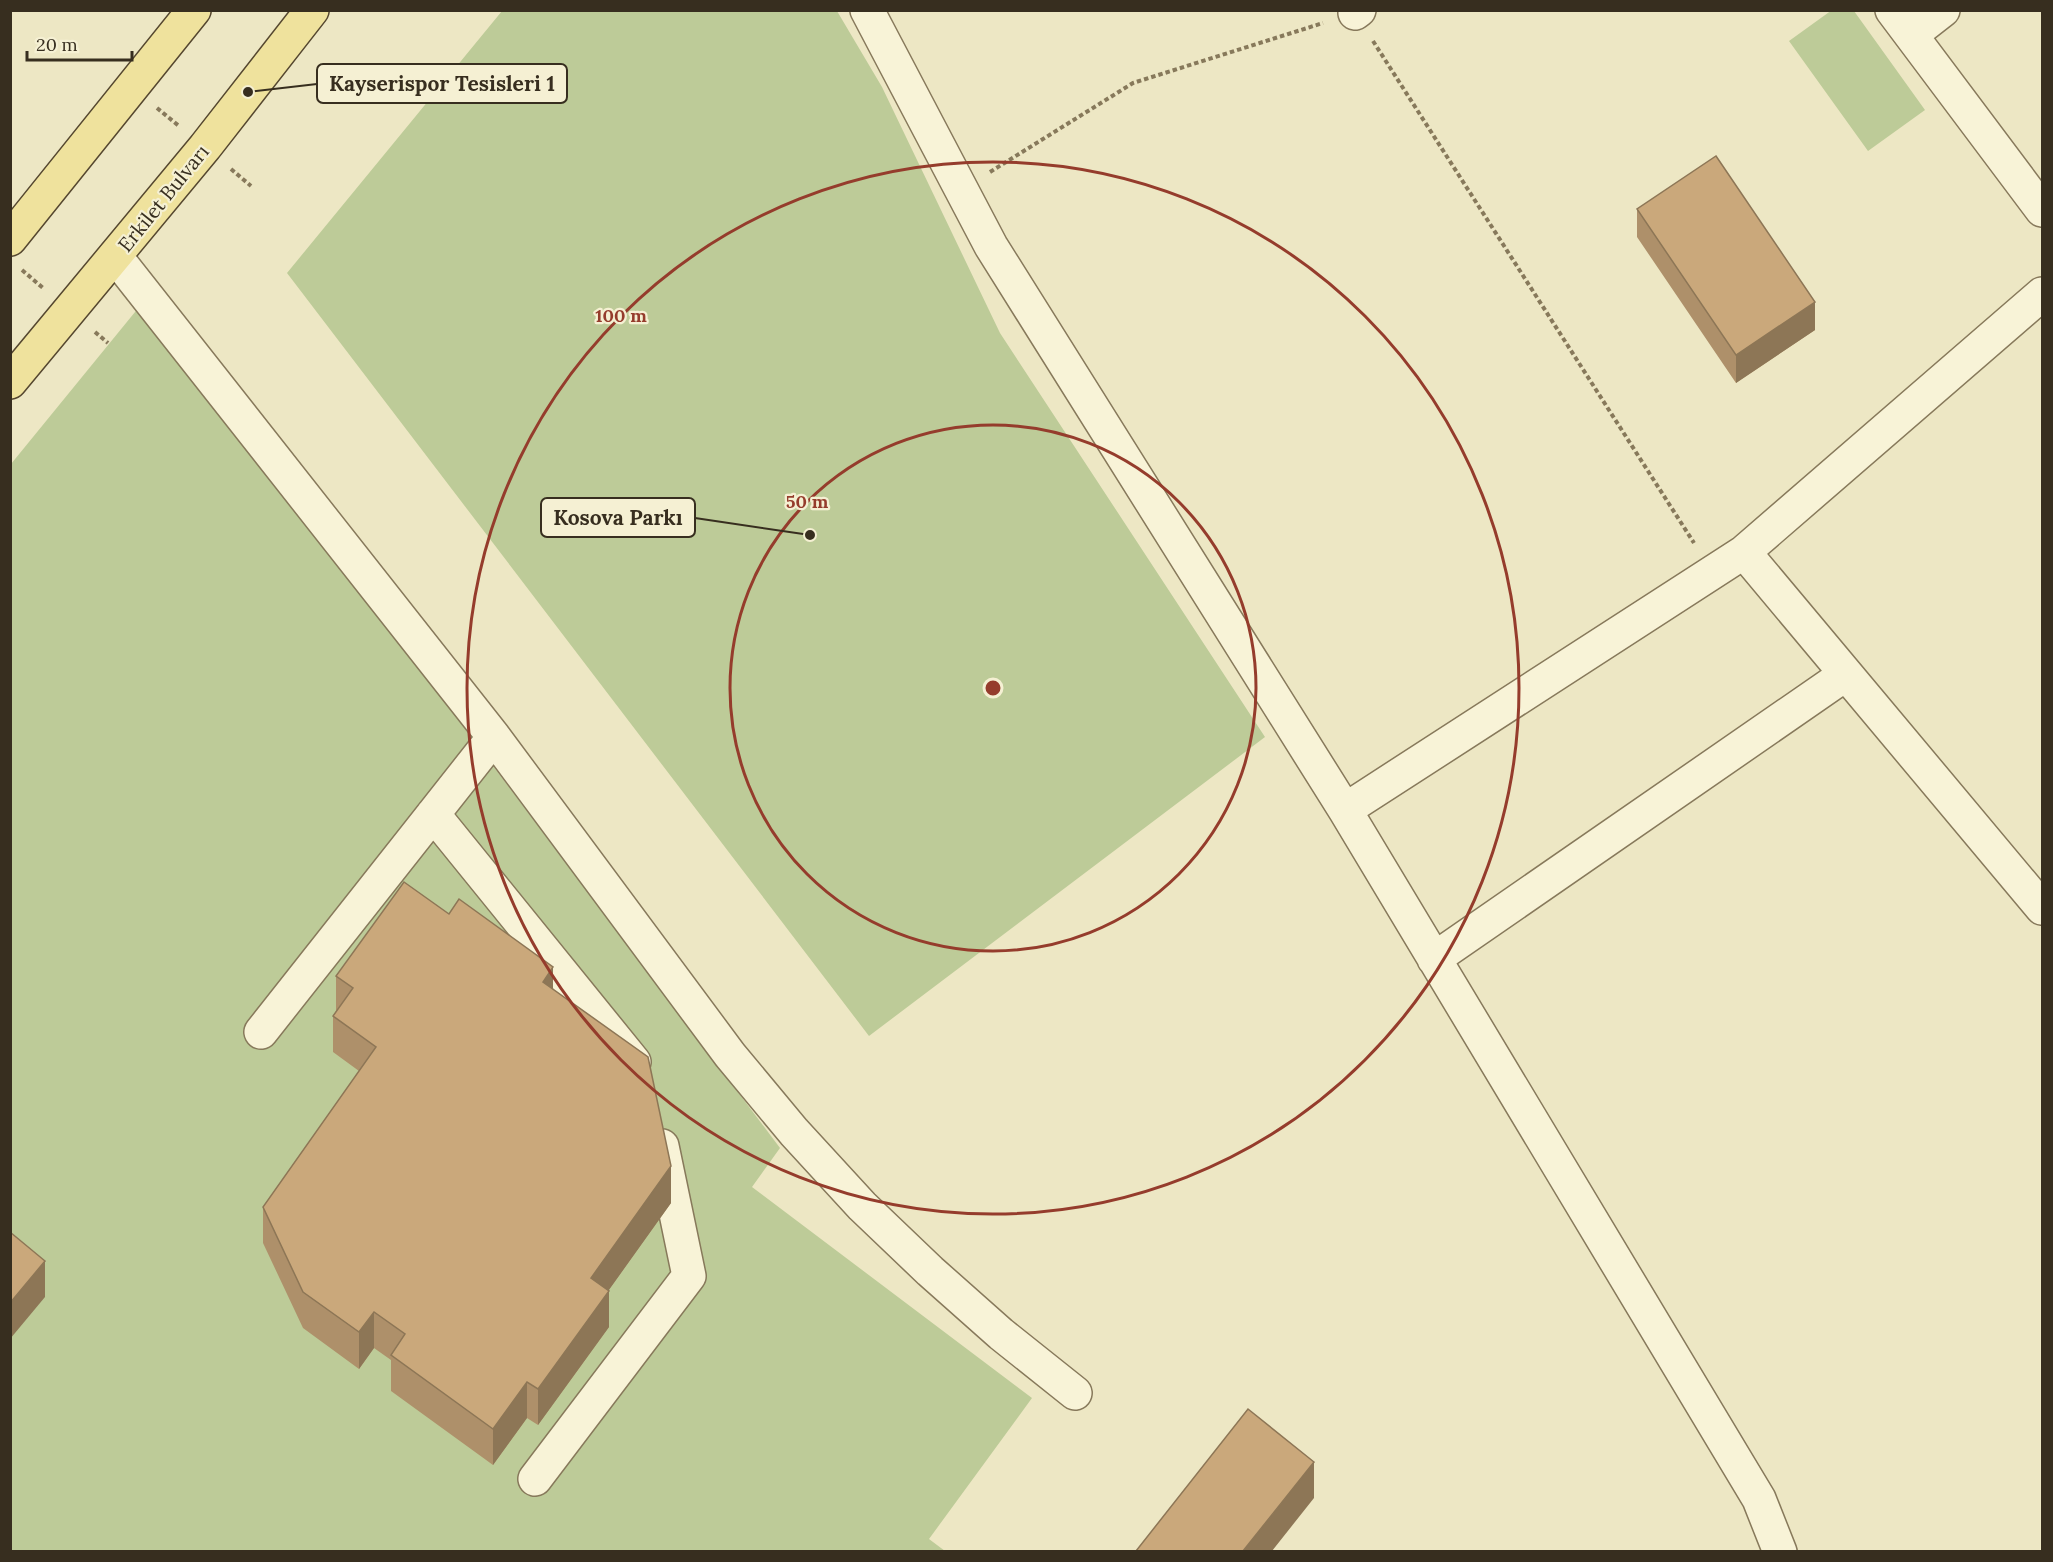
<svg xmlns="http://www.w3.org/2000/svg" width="2053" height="1562" font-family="Lora,serif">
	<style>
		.green { fill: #bdcb98 }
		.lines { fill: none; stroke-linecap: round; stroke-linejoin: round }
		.minor-casing { stroke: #87795b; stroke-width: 36 }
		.major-casing { stroke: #55472f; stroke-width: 36 }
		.path { stroke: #87795b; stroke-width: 4; stroke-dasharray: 4.5 3; stroke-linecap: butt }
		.minor { stroke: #f8f3d7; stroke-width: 33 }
		.major { stroke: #efe29d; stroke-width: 33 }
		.wall { fill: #ae906a }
		.shaded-wall { fill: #8d7656 }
		.building { fill: #caa87b; stroke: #8d7656; stroke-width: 1.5 }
		.ring { fill: none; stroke: #953c2c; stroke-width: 3 }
		.labels { text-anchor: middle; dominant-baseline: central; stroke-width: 4.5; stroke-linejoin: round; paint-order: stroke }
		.street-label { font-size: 20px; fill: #372e1f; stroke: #f5f0d3 }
		.centre { fill: #953c2c; stroke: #f5f0d3; stroke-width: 3 }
		.ring-label { font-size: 18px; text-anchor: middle; font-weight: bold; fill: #953c2c; stroke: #f5f0d3; stroke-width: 4.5; stroke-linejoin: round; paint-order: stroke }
		.leader { fill: none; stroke: #372e1f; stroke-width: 2 }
		.callout-dot { fill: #372e1f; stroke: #f5f0d3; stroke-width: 2 }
		.callout { fill: #f5f0d3; stroke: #372e1f; stroke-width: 2 }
		.callout-label { font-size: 21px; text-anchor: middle; font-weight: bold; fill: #372e1f }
	</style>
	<rect width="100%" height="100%" fill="#ede7c4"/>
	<!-- green -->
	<path class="green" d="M 1832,10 L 1854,11 L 1925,110 L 1868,151 L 1789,41 Z
		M 502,11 L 837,11 L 882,87 L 1000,333 L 1265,737 L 869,1036 L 287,273 Z
		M 144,301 L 780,1148 L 752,1187 L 1032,1398 L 929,1539 L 945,1551 L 11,1552 L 11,464 Z"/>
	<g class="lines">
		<!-- minor casing -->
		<g class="minor-casing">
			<path id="minor" d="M 867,10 L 991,246 L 1345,810 L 1759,1499 L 1780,1552
				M 1892,10 L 2042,210
				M 1355,13 L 1359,10
				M 1911,35 L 1943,10
				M 115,256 L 494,737 L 730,1055 L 794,1132 L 862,1206 L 930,1271 L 1001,1334 L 1075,1393
				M 1744,552 L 2042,908
				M 1345,810 L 1744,552 L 2042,294
				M 433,814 L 634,1062
				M 1434,959 L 1846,674
				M 261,1032 L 494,737
				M 535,1479 L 689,1276 L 662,1146"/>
		</g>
		<!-- major casing -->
		<g class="major-casing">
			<path id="major" d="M 10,239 L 194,10
				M 10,382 L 205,147 L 312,10"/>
		</g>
		<!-- path -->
		<path class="path" d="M 1373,41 L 1694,543
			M 157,108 L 179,126
			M 231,169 L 251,186
			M 990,172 L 1133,83 L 1323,23
			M 22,270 L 43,288
			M 95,332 L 108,343"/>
		<!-- minor -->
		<use href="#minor" class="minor"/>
		<!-- major -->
		<use href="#major" class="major"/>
	</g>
	<!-- wall -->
	<path class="wall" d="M 1637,209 L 1815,330 L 1736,383 L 1637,237 Z
		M 336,976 L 553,989 L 671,1203 L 608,1291 L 609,1327 L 538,1425 L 527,1418 L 493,1465 L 391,1391 L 391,1360 L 374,1348 L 359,1369 L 303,1328 L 263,1243 L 263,1207 L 359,1071 L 333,1052 L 333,1016 L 336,1011 Z"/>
	<!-- shaded-wall -->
	<path class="shaded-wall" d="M 1815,302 L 1815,330 L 1736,383 L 1736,355 Z
		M 553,967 L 553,1003 L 543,982 Z
		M 671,1166 L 671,1203 L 591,1315 L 591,1278 Z
		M 45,1261 L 45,1297 L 10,1339 L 10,1303 Z
		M 609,1291 L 609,1327 L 538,1425 L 538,1389 Z
		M 374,1312 L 374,1348 L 359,1369 L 359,1332 Z
		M 527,1382 L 527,1418 L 493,1465 L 493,1429 Z
		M 1314,1462 L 1314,1498 L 1272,1551 L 1243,1551 Z"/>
	<!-- building -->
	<path class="building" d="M 1716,156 L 1815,302 L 1736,355 L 1637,209 Z
		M 404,882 L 449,914 L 459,899 L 553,967 L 543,982 L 648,1057 L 671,1166 L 591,1278 L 609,1291 L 538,1389 L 527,1382 L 493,1429 L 391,1355 L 405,1334 L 374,1312 L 359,1332 L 303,1292 L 263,1207 L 376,1047 L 333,1016 L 353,988 L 336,976 Z
		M 10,1232 L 45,1261 L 10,1303 Z
		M 1248,1409 L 1314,1462 L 1243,1551 L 1136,1551 Z"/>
	<!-- distance rings -->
	<g class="ring">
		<circle cx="993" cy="688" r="263"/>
		<circle cx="993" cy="688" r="526"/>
	</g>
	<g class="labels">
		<!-- street labels -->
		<g class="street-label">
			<text transform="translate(163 198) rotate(-51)">Erkilet Bulvarı</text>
		</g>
	</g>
	<circle cx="993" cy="688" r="9" class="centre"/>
	<g class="ring-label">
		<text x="621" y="322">100 m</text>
		<text x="807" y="508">50 m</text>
	</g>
	<!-- callouts -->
	<path class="leader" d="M248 92L317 84M810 535L695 518"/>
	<g class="callout-dot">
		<circle cx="248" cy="92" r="6"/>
		<circle cx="810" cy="535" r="6"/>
	</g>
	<g class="callout">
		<rect x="317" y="64" width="250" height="39" rx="6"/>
		<rect x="541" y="498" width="154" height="39" rx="6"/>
	</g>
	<g class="callout-label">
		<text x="442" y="91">Kayserispor Tesisleri 1</text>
		<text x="618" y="525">Kosova Parkı</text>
	</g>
	<!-- border -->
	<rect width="2053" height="1562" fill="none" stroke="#372e1f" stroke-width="24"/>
	<!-- scale -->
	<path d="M27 51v9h105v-9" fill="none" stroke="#372e1f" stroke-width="3"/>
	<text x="36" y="51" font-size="18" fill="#372e1f" stroke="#f5f0d3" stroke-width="4.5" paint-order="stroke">20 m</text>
</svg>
